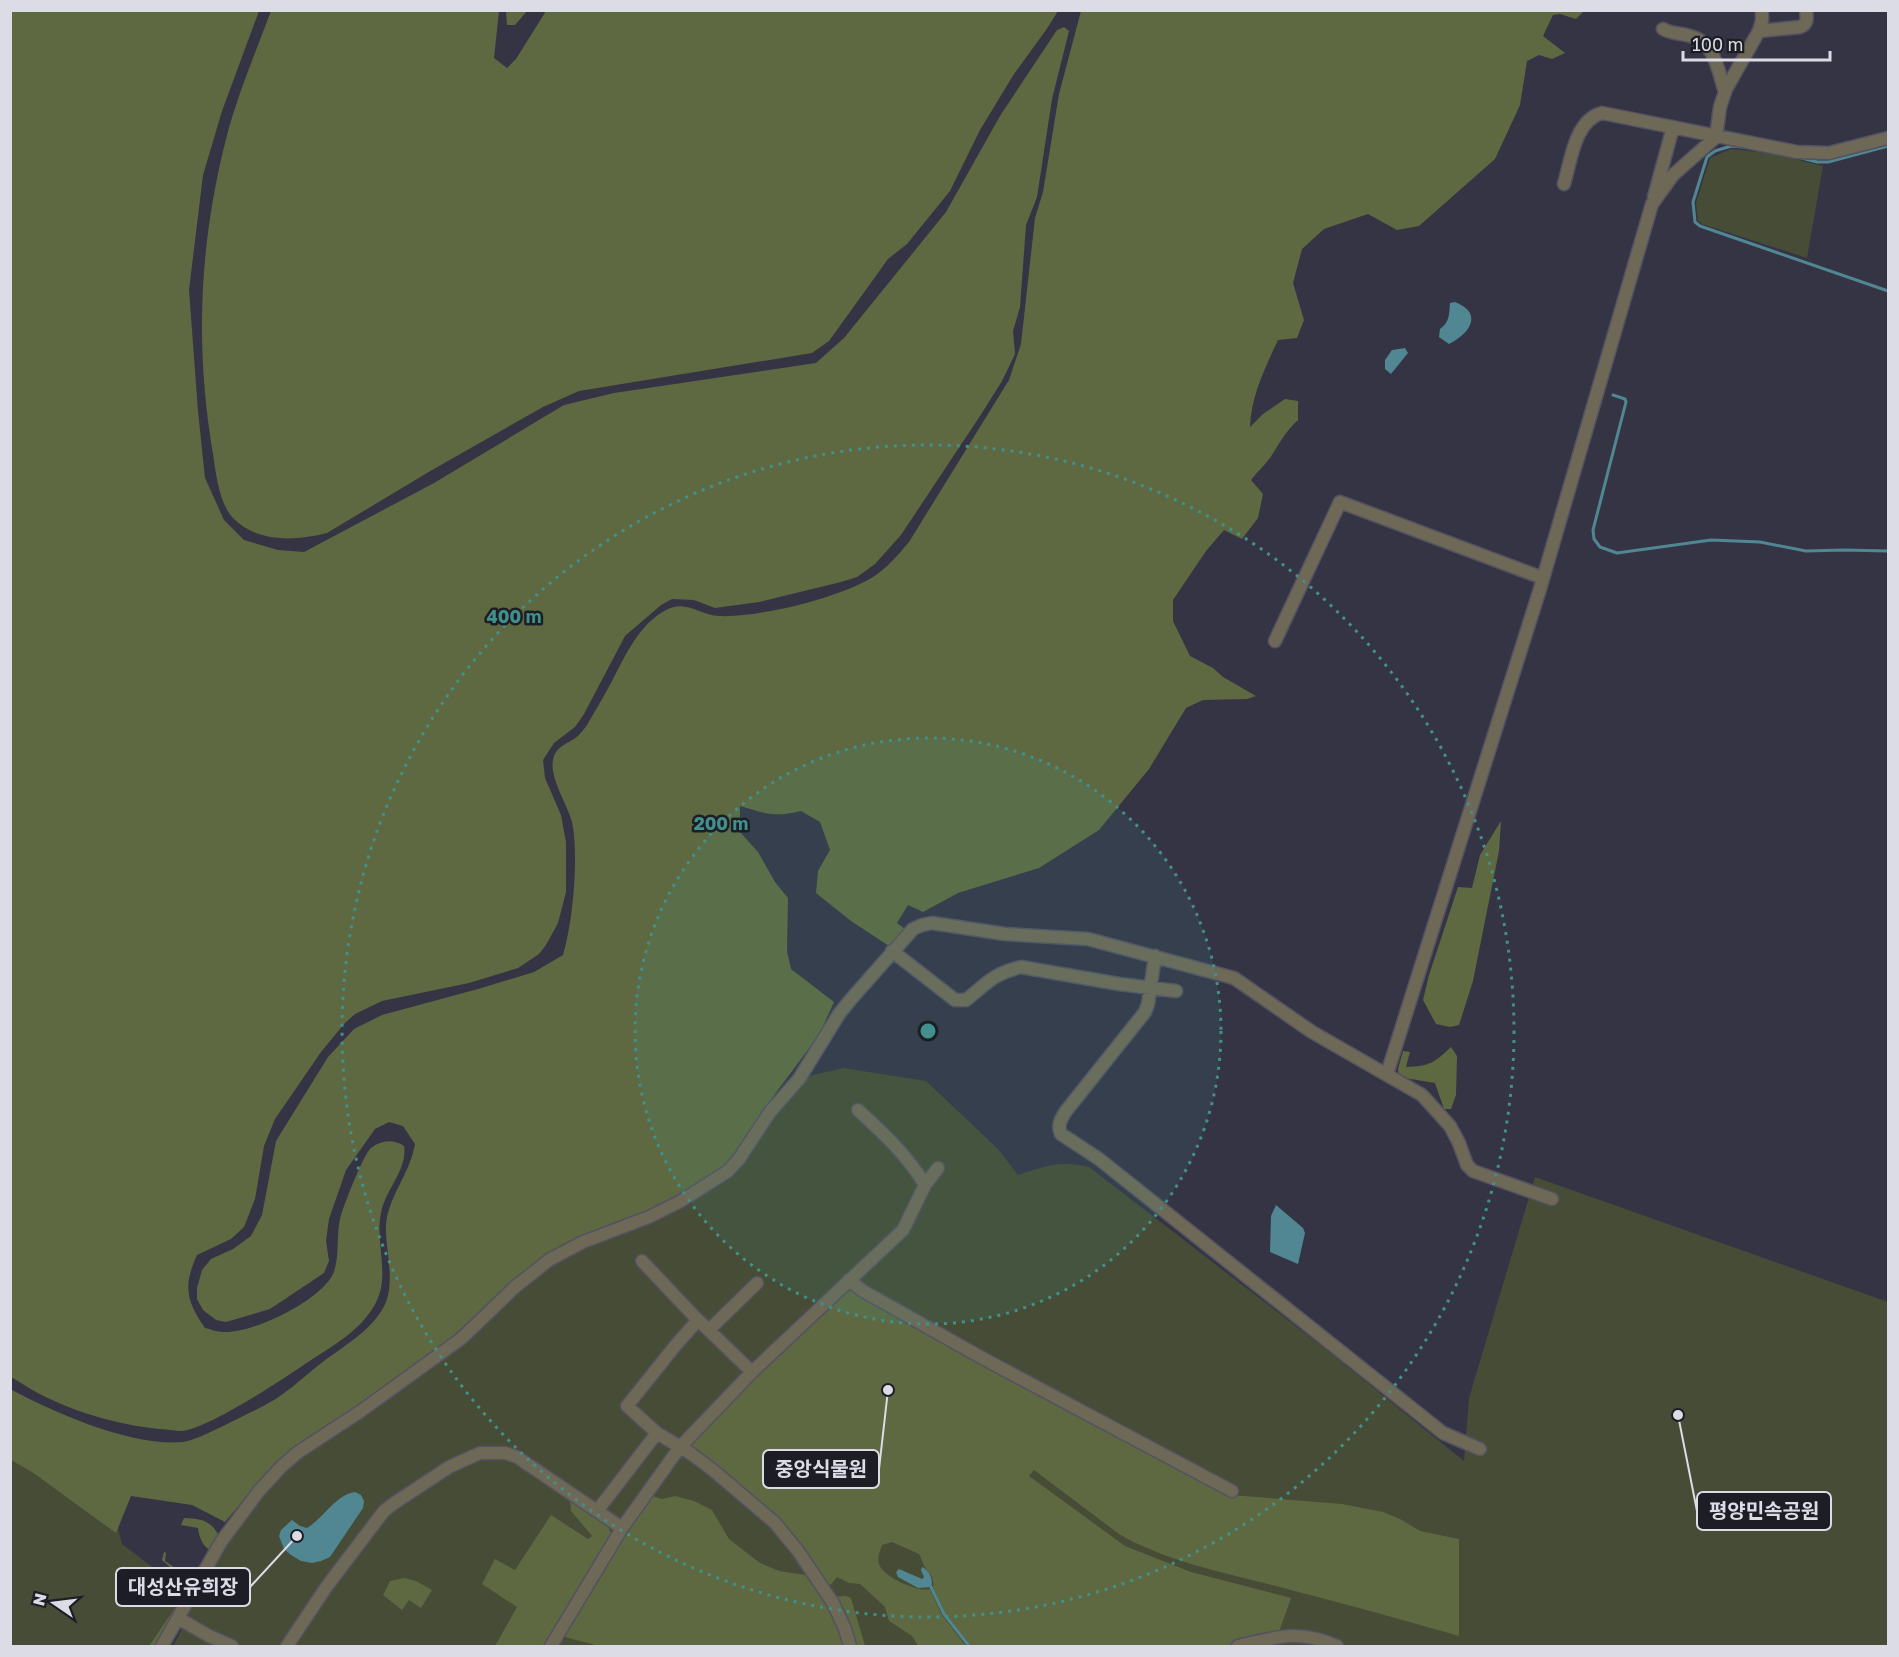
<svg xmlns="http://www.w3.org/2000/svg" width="1899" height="1657" font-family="'Golos Text','Noto Sans KR',sans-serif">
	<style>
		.green { fill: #464c35 }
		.forest { fill: #5e6941 }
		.water { fill: #508792 }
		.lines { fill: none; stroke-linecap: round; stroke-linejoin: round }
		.stream { stroke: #508792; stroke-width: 3 }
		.minor-casing { stroke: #535262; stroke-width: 15 }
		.minor { stroke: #6e6856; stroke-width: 12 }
		.ring { fill: none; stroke: #42908c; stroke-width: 3; stroke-dasharray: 3 6 }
		.centre { fill: #42908c; stroke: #1d1d25; stroke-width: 3 }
		.ring-label { font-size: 18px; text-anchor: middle; font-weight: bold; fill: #42908c; stroke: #1d1d25; stroke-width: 5; stroke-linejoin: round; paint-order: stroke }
		.leader { fill: none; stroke: #dcdce7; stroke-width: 2 }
		.callout-dot { fill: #dcdce7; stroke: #1d1d25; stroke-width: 2 }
		.callout { fill: #1d1d25; stroke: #dcdce7; stroke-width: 2 }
		.callout-label { font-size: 20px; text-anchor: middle; font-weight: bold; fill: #dcdce7 }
	</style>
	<rect width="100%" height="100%" fill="#353445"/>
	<!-- green -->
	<path class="green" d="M 1731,149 L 1774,154 L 1823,166 L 1807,258 L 1702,224 L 1698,221 L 1696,203 L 1710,158 Z
		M 843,1068 L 926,1081 L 998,1149 L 1018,1175 C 1045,1166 1061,1160 1089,1167 L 1323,1347 L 1464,1461 L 1469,1398 L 1535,1177 L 1888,1302 L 1888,1646 L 173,1646 L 182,1629 L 171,1621 L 156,1646 L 11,1646 L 10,1457 L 118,1528 L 122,1544 L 185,1592 C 215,1567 235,1532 258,1502 C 267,1489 277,1478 287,1466 L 554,1262 L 711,1187 L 798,1084 L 809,1076 Z"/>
	<!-- forest -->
	<path class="forest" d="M 11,10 L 259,11 L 222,111 L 203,175 L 189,290 L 198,411 L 205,478 L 224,520 L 244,540 L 278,550 L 304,552 L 434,483 L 564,405 L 614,393 L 816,363 L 844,338 L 946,212 L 1000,116 L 1057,30 L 1064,27 L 1069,31 L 1052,99 L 1037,197 L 1026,225 L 1020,307 L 1013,331 L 1015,354 L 1002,381 L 980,416 L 901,535 L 875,564 L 857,577 L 841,582 L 759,602 L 715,608 L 694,600 L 672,599 L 661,605 L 625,636 L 584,714 L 575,727 L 554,743 L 543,760 L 545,778 L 561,815 L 566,842 L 566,892 L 558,923 L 546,945 L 539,954 L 518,968 L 469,983 L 382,1001 L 355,1014 L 344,1024 L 321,1052 L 275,1119 L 264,1146 L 255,1199 L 244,1227 L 231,1239 L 197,1255 C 183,1286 186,1300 205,1328 C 210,1329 217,1332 223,1332 C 252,1334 320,1301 333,1274 C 340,1258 336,1236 340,1219 C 343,1207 363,1155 371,1148 C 381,1140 393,1139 404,1146 C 408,1169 385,1190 381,1213 C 375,1241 389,1272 378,1298 C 365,1329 332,1346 305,1364 C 282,1380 207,1429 182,1431 C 175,1431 166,1429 159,1429 C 122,1425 84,1415 50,1399 C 36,1393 23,1384 11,1377 Z
		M 271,11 L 499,11 L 494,58 L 507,68 L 516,59 L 546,11 L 1058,11 L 1046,30 L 1014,74 L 980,130 L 950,191 L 907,244 L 888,259 L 829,341 L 812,353 L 579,391 L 543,407 L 432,470 L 327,533 C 296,541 257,543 233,518 C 219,503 216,474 213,454 C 195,348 199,248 225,143 C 236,98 255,54 271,11 Z
		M 506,11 L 506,10 L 527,11 L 515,25 L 507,25 Z
		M 1081,11 L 1584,11 L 1576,19 L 1560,14 L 1553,15 L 1543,36 L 1565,53 L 1552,59 L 1539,55 L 1527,61 L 1520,105 L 1495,159 L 1419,226 L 1397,230 L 1368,214 L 1324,229 L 1302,249 L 1293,283 L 1304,320 L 1297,338 L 1278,340 C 1265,368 1251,396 1250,427 L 1263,414 L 1285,399 L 1298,401 L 1298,420 C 1284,433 1280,443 1270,458 C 1264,466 1257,472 1251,480 L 1263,494 L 1258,518 L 1242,539 L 1224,530 L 1206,551 L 1173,600 L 1173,621 L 1190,656 L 1213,668 L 1223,677 L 1256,696 L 1247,699 L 1203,700 L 1186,708 L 1149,769 L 1099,830 L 1039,868 L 958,893 L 923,912 L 908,905 L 897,923 L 905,929 L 889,946 L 851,921 L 816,893 L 818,871 L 830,850 L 820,822 L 801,811 C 774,818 765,813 740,806 L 740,832 L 758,852 L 775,882 L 788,898 L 787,951 L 791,969 L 834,1002 L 819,1035 L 775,1094 L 730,1159 L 711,1179 L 665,1204 L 588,1236 L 490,1304 L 412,1371 L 276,1462 L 225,1522 L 192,1505 L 131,1496 L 116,1533 L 32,1472 L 11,1460 L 10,1389 C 55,1413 132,1447 183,1442 C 195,1440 210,1432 221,1427 C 238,1418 257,1410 274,1400 C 290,1390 305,1376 320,1364 C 342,1347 375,1329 386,1302 C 395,1278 385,1249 386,1225 C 388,1197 410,1174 415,1144 L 403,1126 L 389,1122 L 375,1129 L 346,1170 L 329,1219 L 326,1241 L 329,1261 L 324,1273 L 270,1309 L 226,1322 L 216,1320 L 203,1310 L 197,1299 L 197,1288 L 202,1270 L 211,1259 L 233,1249 L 251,1236 L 262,1215 L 276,1141 L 328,1057 L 354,1029 L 382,1015 L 478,989 L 534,972 L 563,955 C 573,923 579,854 572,822 C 567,803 547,775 554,756 C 558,745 570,743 578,736 C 581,733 584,729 587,725 C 595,711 604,696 612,681 C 626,655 638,625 666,610 C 686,599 700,615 719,616 C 758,618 839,598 873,577 C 887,568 898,555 909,542 L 1009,380 L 1021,344 L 1035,218 L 1043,192 L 1059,94 Z
		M 1501,821 L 1499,851 L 1473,981 L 1459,1025 L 1450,1027 L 1436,1024 L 1423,1000 L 1429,975 L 1458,887 L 1472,888 L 1480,855 Z
		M 1451,1047 L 1457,1056 L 1456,1095 L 1451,1109 L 1444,1109 L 1435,1083 L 1399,1077 L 1398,1069 L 1403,1051 L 1410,1052 L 1406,1067 C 1430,1066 1434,1063 1451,1047 Z
		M 847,1288 L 1231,1495 L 1342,1504 L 1383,1512 L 1400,1519 L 1420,1531 L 1459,1539 L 1459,1636 C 1397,1618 1334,1601 1272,1585 C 1221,1572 1165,1561 1119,1534 L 1034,1470 L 1029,1476 L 1125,1546 L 1191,1572 L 1291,1598 L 1279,1632 L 1226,1646 L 971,1646 L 945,1613 L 933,1587 C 935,1576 927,1572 923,1564 C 922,1561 921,1557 919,1554 L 892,1542 L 882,1545 C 880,1551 877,1557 879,1564 C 882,1576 918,1593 930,1589 L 942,1615 L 966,1646 L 918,1646 L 912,1636 L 889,1621 L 885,1607 L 869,1592 L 860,1584 L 849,1583 L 837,1577 L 827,1589 L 791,1537 L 692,1447 L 691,1443 L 694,1435 Z
		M 649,1495 L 662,1499 L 675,1496 L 694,1501 L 712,1510 L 729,1539 L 760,1563 L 779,1571 L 812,1576 L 830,1604 L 847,1646 L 599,1646 L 561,1636 Z
		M 570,1498 L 607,1525 L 612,1535 L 546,1646 L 495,1646 L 517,1607 L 482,1584 L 495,1559 L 515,1570 L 551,1515 L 588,1539 L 592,1536 L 571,1511 Z
		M 184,1518 C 200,1519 209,1519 218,1534 L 216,1541 L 210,1550 C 202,1546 199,1536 198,1528 L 181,1525 Z
		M 164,1552 L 166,1553 L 165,1561 L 188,1577 L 193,1577 L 199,1566 L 202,1567 L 194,1582 L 188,1583 L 162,1560 Z
		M 404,1578 L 416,1581 L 432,1590 L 421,1608 L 409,1600 L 402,1610 L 383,1595 L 390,1581 Z
		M 157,1582 L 181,1603 L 154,1646 L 149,1646 L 177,1605 L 155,1584 Z
		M 846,1596 L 851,1598 L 865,1646 L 852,1646 L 832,1597 Z"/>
	<!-- water -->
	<path class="water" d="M 1455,302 C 1483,313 1471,333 1449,344 L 1439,337 L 1440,329 C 1450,322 1449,314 1450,303 Z
		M 1405,348 L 1408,353 L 1391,374 L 1385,369 L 1385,360 L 1392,350 Z
		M 1276,1205 L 1303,1228 L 1305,1233 L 1298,1264 L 1270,1252 L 1271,1216 Z
		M 355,1492 L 361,1495 L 364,1501 L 363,1508 L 330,1557 L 321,1561 L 312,1563 L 301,1561 L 291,1555 L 284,1549 L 279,1536 L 281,1530 L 292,1520 L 300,1526 L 307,1528 C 324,1518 335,1495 355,1492 Z
		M 922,1567 C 929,1570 934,1580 931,1587 L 918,1588 L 898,1577 L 896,1572 L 899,1569 L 922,1579 L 924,1577 L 921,1570 Z"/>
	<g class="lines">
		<!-- stream -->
		<path class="stream" d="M 1742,147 L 1731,146 L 1715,151 L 1707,157 L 1693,202 L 1695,222 L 1700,226 L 1888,291
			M 1798,157 L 1817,162 L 1828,162 L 1888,146
			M 1613,395 L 1625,399 L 1626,402 L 1593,530 L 1594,539 L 1600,547 L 1617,553 L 1711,540 L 1760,542 L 1806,551 L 1844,550 L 1888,551
			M 931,1587 L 944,1614 L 969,1646"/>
		<!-- minor casing -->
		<g class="minor-casing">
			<path id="minor" d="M 1663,29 C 1671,34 1681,33 1690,36 C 1715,42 1718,71 1725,92
				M 1759,31 L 1800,27 C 1808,24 1807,18 1806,10
				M 1564,184 C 1571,160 1575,120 1602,113 L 1797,152 L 1829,153 L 1888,138
				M 1654,197 L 1673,127
				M 1275,641 L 1340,502 L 1543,578
				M 892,951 L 955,1000 L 966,1000 C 986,984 994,973 1021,967 L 1119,984 L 1176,991
				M 1155,956 L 1148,1004 L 1145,1012 L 1066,1111 C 1061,1119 1057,1125 1061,1134 L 1099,1159 L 1443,1433 L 1480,1449
				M 1387,1074 L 1540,589 L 1652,204 L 1673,175 L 1716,137 L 1720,107 L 1726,89 L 1759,31 L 1762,21 L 1762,10
				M 858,1110 C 883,1133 908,1156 925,1185
				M 642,1261 L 693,1315 L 752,1372
				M 849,1280 L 863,1291 L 986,1360 L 1232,1491
				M 698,1320 L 675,1346 L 627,1406 L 657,1433 L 690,1453 L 714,1471 L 775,1523 L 798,1551 L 833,1603 L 845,1629 L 850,1646
				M 709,1330 L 757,1283
				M 597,1511 L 657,1433
				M 178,1618 L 209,1636 L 232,1646
				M 162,1646 L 221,1542 L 259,1491 L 281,1467 L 297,1453 L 361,1411 L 462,1338 L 515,1287 L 549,1260 L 583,1242 L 649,1217 L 681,1201 L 728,1171 L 739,1159 L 770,1112 L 799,1079 L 839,1014 L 852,998 L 913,929 L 922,925 L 932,923 L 1005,934 L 1088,939 L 1234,978 L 1312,1032 L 1422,1095 L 1450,1126 L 1459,1143 L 1467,1165 L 1473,1171 L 1552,1199
				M 287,1646 L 327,1586 L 384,1511 L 393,1504 L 449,1467 L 480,1453 L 505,1453 L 517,1457 L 622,1528
				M 551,1646 L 622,1528 L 680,1447 L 752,1372 L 903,1230 L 925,1185 L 938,1168
				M 1238,1646 C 1277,1637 1298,1629 1337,1646"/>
		</g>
		<!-- minor -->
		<use href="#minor" class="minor"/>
	</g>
	<!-- distance rings -->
	<circle cx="928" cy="1031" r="293" fill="#42908c" fill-opacity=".12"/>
	<g class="ring">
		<circle cx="928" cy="1031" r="293"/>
		<circle cx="928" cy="1031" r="586"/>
	</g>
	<circle cx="928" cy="1031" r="9" class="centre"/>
	<g class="ring-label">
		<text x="514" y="623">400 m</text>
		<text x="721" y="830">200 m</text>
	</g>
	<!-- callouts -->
	<path class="leader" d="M888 1390L879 1469M1678 1415L1697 1511M297 1536L250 1587"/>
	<g class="callout-dot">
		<circle cx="888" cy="1390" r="6"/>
		<circle cx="1678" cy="1415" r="6"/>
		<circle cx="297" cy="1536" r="6"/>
	</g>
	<g class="callout">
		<rect x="763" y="1450" width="116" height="38" rx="6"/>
		<rect x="1697" y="1492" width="134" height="38" rx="6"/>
		<rect x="116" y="1568" width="134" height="38" rx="6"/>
	</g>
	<g class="callout-label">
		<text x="821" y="1476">중앙식물원</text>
		<text x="1764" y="1518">평양민속공원</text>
		<text x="183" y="1594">대성산유희장</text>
	</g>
	<!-- border -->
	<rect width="1899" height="1657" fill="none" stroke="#dcdce7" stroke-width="24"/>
	<!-- north arrow -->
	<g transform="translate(54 1603) rotate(284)" stroke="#1d1d25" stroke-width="4.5" paint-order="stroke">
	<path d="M0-4.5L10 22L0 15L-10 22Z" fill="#dcdce7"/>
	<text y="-9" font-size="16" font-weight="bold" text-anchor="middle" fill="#dcdce7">N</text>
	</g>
	<!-- scale -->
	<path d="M1683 51v9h147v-9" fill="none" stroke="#dcdce7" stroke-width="3"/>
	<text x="1692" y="51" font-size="18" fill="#dcdce7" stroke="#1d1d25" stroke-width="4.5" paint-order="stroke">100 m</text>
</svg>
